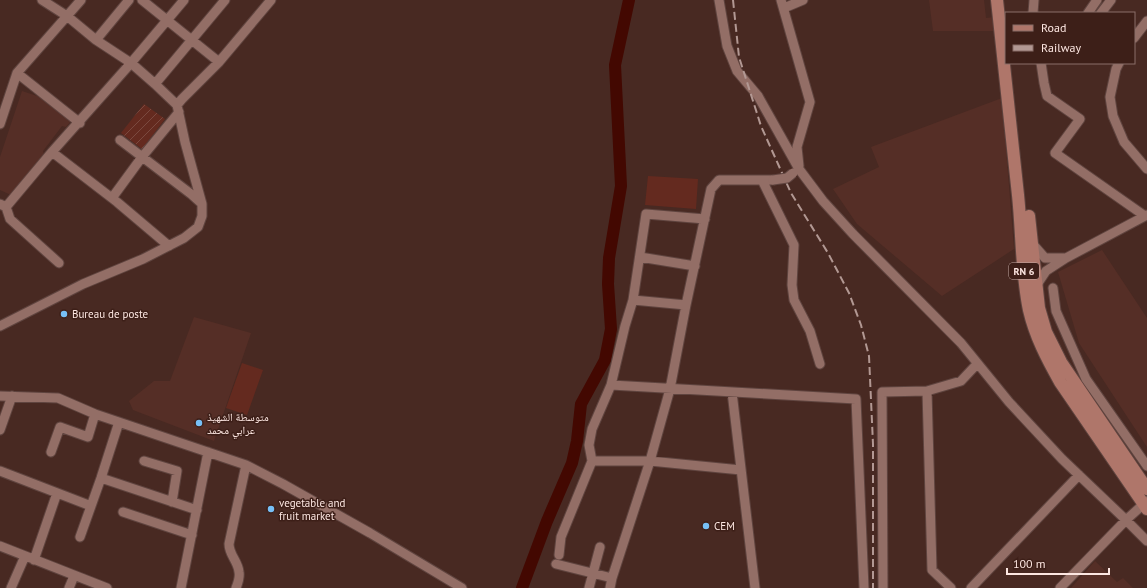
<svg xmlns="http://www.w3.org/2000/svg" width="1147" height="588" font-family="'PT Sans','Noto Naskh Arabic',sans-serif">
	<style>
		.built { fill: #552e26 }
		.garden { fill: url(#garden-furrows) }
		.pitch { fill: #642a1f }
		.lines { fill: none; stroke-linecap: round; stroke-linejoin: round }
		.river { stroke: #430801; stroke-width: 12 }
		.minor-casing { stroke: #5f443f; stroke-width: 11 }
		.major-casing { stroke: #5f443f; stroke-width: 14 }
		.minor { stroke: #936e66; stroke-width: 9 }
		.major { stroke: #af766a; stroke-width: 12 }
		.rail { stroke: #b29893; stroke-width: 2; stroke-dasharray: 8 4; stroke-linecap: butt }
		.minor-bridge-casing { stroke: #5f443f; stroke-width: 11; stroke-linecap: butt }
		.minor-bridge { stroke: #936e66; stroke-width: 9 }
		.poi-dot { fill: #77c0f7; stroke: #3d1f18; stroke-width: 1.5 }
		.labels { text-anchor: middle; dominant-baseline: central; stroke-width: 3; stroke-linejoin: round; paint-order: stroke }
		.shield { fill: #3d1f18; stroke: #c3aba5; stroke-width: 1 }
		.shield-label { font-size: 10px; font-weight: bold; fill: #fde7e2 }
		.poi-label { font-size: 11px; fill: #fde7e2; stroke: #3d1f18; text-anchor: start }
	</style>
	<defs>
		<pattern id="garden-furrows" width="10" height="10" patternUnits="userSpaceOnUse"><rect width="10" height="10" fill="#642a1f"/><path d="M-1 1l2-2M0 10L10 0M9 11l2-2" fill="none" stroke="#7b493f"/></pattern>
	</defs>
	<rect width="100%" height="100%" fill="#482922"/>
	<!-- built -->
	<path class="built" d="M 929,0 L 984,0 L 986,18 L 995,17 L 997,31 L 933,31 Z
		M 22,91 L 43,98 L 71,121 L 66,127 L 62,126 L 43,151 L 44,155 L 11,195 L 0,190 L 0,157 Z
		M 1002,98 L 1014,249 L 942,296 L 857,224 L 833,189 L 879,167 L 871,147 Z
		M 1102,250 L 1147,318 L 1147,447 L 1079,343 L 1058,272 Z
		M 194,317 L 251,333 L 214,441 L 133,410 L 129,401 L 154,381 L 170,381 Z
		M 1095,561 L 1117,582 L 1123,578 L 1133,588 L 1071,588 Z"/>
	<!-- garden -->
	<path class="garden" d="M 144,104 L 165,119 L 142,149 L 121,133 Z"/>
	<!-- pitch -->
	<path class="pitch" d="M 648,176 L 698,179 L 696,209 L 645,205 Z
		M 242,363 L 263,370 L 247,415 L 226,408 Z"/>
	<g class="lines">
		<!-- river -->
		<path class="river" d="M 522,588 L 547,521 L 572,463 L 577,441 L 581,404 L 605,360 L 611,329 L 608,284 L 609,258 L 621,186 L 615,65 L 629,0"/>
		<!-- minor casing -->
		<g class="minor-casing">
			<path id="minor" d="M 142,0 L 219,62
				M 719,0 L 727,46 L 737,71 L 758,96 L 799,169 L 823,201 L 853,234 L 961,343 L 1009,402 L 1062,459 L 1126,520 L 1147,501
				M 781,0 L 810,102 L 797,147 L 799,166
				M 784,8 L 803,0
				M 1033,13 L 1034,0
				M 1088,13 L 1097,0
				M 1101,13 L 1111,0
				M 1134,38 L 1147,21
				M 96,40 L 129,0
				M 1041,63 L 1044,83 L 1047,96 L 1080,119 L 1055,153 L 1145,216
				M 1119,63 L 1116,69 L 1110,97 L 1113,116 L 1124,142 L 1147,169
				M 17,73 L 80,123
				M 155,84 L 225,0
				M 177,105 L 182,99 L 219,62 L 271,0
				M 0,124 L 17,73 L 81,0
				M 120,140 L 191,194 L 201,203
				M 52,152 L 117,202 L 169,246
				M 762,180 L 794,245 L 792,285 L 794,300 L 810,331 L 820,364
				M 112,198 L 142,157 L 179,112
				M 0,204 L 6,207 L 10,219 L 59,263
				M 6,207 L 52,152 L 131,63 L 184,0
				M 1031,242 L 1045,258 L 1066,258 L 1046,271 L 1036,286
				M 640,257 L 695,266
				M 1066,258 L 1147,215
				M 1053,288 L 1056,311 L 1086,379 L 1147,466
				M 633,300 L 686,305
				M 0,326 L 83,284 L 143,259 L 184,238 L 198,227 L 202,216 L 202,204 L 185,142 L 177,105 L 155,84 L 131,63 L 96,40 L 67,16 L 42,0
				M 611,385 L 856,399 L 864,588
				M 927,391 L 932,570 L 951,588
				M 732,392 L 755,588
				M 0,396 L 58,398 L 95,414 L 246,465 L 283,484 L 370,533 L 462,588
				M 0,430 L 12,396
				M 51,452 L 60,427 L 88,437 L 95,414
				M 144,461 L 177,471 L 172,502
				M 592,461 L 650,461 L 741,470
				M 0,471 L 91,506
				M 101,478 L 197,510
				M 123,512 L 192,535
				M 80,537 L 101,478 L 119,422
				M 0,546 L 107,588
				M 559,555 L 561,537 L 592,461 L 589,445 L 592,429 L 611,385 L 625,326 L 633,300 L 646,214 L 705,219
				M 34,560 L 57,493
				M 556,564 L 612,578
				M 11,588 L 25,556
				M 69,588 L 74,576
				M 181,588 L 208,452
				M 236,588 C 238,583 240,577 239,572 C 238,561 229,555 229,544 L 246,465
				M 589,588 L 600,547
				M 610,588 L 612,578 L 650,461 L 670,389 L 686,305 L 711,189 L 719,180 L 773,180
				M 883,588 L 882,392 L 927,391 L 961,381 L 977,364
				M 971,588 L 1079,475
				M 1060,588 L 1126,520 L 1147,541"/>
		</g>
		<!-- major casing -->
		<g class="major-casing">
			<path id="major" d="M 997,0 C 1004,65 1011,130 1018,195 C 1022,233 1021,272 1029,310 C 1035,336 1047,359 1060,382 L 1147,509
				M 1029,216 L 1039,308 L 1046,332 L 1061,362 L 1147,489"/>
		</g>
		<!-- minor -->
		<use href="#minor" class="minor"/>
		<!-- major -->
		<use href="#major" class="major"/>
		<!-- rail -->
		<path class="rail" d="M 733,0 L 739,57 L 761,126 L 791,193 L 828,253 L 849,293 L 861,325 L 869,356 L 873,444 L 873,588"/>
		<!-- minor-bridge casing -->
		<g class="minor-bridge-casing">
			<path id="minor-bridge" d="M 773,180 L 787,178 L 793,173"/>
		</g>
		<!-- minor-bridge -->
		<use href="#minor-bridge" class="minor-bridge"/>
	</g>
	<!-- markers -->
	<g class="poi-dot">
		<circle cx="64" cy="314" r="4"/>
		<circle cx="199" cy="423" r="4"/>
		<circle cx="271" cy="509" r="4"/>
		<circle cx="706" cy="526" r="4"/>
	</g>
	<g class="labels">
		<!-- shield labels -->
		<rect class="shield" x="1009" y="263" width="30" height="16" rx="3"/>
		<g class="shield-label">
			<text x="1024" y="271">RN 6</text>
		</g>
		<!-- poi labels -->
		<g class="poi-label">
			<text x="72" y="314">Bureau de poste</text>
			<text x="207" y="417">متوسطة الشهيذ<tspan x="207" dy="13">عرابي محمد</tspan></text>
			<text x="279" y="503">vegetable and<tspan x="279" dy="13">fruit market</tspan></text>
			<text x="714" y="526">CEM</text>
		</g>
	</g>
	<!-- legend -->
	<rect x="1005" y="12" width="130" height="52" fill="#3d1f18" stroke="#8a6f69"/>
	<rect x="1013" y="25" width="20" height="6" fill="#af766a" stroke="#8a6f69"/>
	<text x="1041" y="32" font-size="12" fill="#fde7e2">Road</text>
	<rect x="1013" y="45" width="20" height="6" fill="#b29893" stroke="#8a6f69"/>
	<text x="1041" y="52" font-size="12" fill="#fde7e2">Railway</text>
	<!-- scale -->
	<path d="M1007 568v6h102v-6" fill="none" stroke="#fde7e2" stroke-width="2"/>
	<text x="1013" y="568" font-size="12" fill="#fde7e2" stroke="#3d1f18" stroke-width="3" paint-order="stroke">100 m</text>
</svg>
